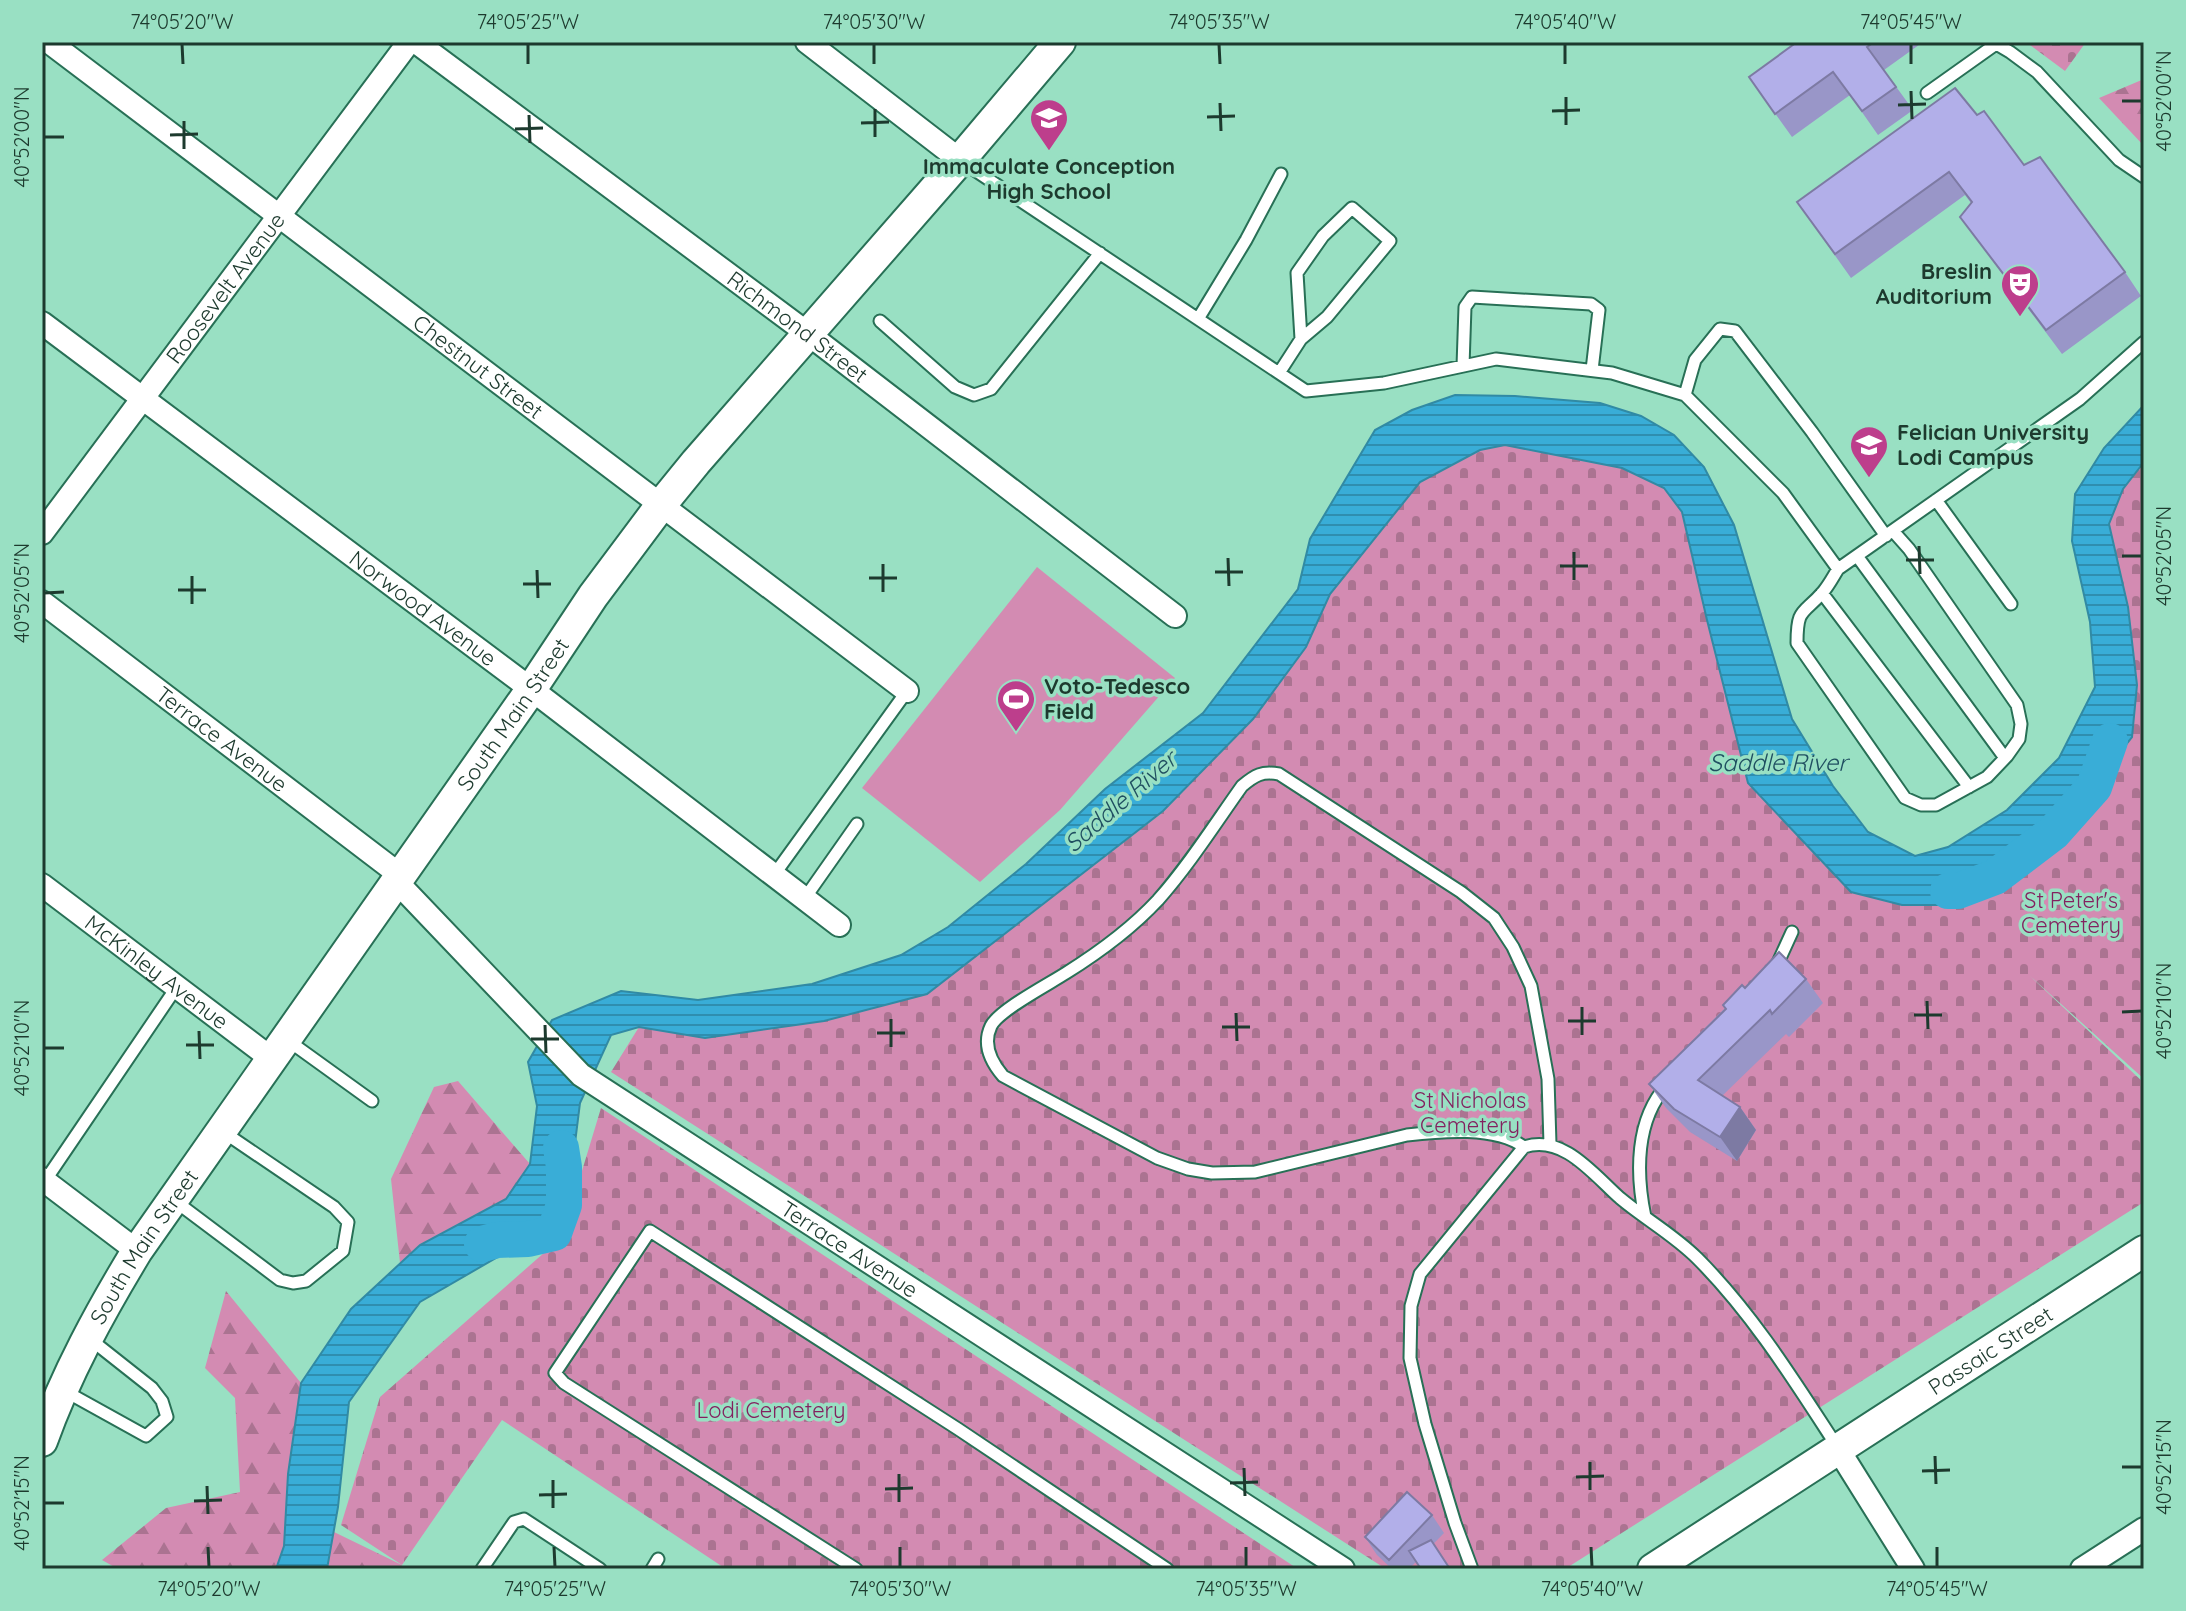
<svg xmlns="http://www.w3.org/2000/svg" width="2186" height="1611" font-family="Quicksand,sans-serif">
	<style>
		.forest { fill: url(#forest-firs) }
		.cemetery { fill: url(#cemetery-stones) }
		.park { fill: #d38bb2 }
		.water { fill: url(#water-rules); stroke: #318aa4; stroke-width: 2 }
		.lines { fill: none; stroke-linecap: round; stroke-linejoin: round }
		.river { stroke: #39add7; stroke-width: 36 }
		.lane-casing { stroke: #287056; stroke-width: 15 }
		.street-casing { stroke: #287056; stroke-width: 26 }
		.secondary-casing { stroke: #287056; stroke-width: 34 }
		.lane { stroke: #fff; stroke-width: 11 }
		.street { stroke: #fff; stroke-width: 22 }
		.secondary { stroke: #fff; stroke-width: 30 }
		.wall { fill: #9996c8 }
		.shaded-wall { fill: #7d7aa3 }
		.building { fill: #b2afe9; stroke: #7d7aa3; stroke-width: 2 }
		.ticks { fill: none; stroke: #1d3a2e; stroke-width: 3 }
		.labels { text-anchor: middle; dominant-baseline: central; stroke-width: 7; stroke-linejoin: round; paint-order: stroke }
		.poi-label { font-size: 22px; font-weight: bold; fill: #1d3a2e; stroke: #99e0c3; text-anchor: start }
		.street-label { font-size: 22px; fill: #1d3a2e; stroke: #99e0c3 }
		.park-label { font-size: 22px; fill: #83215f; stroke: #99e0c3 }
		.water-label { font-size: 24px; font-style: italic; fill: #204f61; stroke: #99e0c3 }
		.neatline { fill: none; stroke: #1d3a2e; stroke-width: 3 }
		.ticks-label { font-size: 20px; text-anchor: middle; fill: #1d3a2e }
	</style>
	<defs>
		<pattern id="forest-firs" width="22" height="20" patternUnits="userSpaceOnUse" patternTransform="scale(2)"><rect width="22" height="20" fill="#d38bb2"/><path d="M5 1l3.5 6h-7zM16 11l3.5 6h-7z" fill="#ab7391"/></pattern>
		<pattern id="cemetery-stones" width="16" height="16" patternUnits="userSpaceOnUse" patternTransform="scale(2)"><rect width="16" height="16" fill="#d38bb2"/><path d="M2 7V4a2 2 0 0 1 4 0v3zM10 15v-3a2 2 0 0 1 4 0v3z" fill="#ab7391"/></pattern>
		<pattern id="water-rules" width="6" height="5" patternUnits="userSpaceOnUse" patternTransform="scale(2)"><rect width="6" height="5" fill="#39add7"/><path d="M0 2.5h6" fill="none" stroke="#2f8eaf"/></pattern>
	</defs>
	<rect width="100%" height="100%" fill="#99e0c3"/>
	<!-- forest -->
	<path class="forest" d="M 2144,79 L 2144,146 L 2099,98 Z
		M 458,1081 L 530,1164 L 506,1199 L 420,1245 L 400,1263 L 391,1179 L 434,1087 Z
		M 226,1291 L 301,1383 L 288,1474 L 284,1546 L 276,1569 L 118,1569 L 102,1560 L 166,1508 L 240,1492 L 235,1398 L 205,1368 Z
		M 334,1532 L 402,1565 L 400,1569 L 327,1569 Z"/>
	<!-- cemetery -->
	<path class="cemetery" d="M 2026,42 L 2086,42 L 2065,71 Z
		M 1505,445 L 1622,468 L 1664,488 L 1682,512 L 1707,620 L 1748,783 L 1954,905 L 2137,685 L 2128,607 L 2109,524 L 2123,489 L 2144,462 L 2144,1079 L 2030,976 L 2144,1083 L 2144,1202 L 1565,1569 L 1386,1569 L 611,1072 L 639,1027 L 705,1038 L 824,1021 L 927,994 L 1163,812 L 1253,719 L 1306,647 L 1330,594 L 1420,482 L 1480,450 Z
		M 601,1108 L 1298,1569 L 726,1569 L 502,1420 L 402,1565 L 341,1525 L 380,1397 L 562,1237 Z"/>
	<!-- park -->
	<path class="park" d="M 1037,567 L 1175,678 L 1060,810 L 980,882 L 862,788 Z"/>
	<!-- water -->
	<path class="water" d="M 1455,395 L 1515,396 L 1600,403 L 1641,416 L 1674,435 L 1704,467 L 1734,525 L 1792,719 L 1833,786 L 1868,832 L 1915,856 L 1948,847 L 2007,810 L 2059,758 L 2095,687 L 2090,622 L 2072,541 L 2075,494 L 2104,448 L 2144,405 L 2144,462 L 2123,489 L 2109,524 L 2128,607 L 2137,685 L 2132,737 L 2055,835 L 1954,905 L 1902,905 L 1851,892 L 1748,783 L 1707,620 L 1682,512 L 1664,488 L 1622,468 L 1505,445 L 1480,450 L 1420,482 L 1330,594 L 1306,647 L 1253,719 L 1163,811 L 927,994 L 824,1021 L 705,1038 L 639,1027 L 611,1035 L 580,1103 L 574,1151 L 563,1201 L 539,1233 L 420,1302 L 349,1402 L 338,1507 L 327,1569 L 276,1569 L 284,1546 L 288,1474 L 301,1383 L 351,1309 L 420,1245 L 506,1199 L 530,1164 L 537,1106 L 528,1062 L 552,1020 L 621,991 L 698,1000 L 812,984 L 901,955 L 948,927 L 1026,864 L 1105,789 L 1203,713 L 1298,589 L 1310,539 L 1375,430 L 1412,410 Z"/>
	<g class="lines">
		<!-- river -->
		<path class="river" d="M 1948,891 L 1958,891 L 1995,877 L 2053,833 L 2094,787 L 2110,741
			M 482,1244 L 497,1240 L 528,1239 L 554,1233 L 564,1205 L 564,1167 L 561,1148"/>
		<!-- lane casing -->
		<g class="lane-casing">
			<path id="lane" d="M 1993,42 L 2010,52 L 2037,72 L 2119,160 L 2144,177
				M 1927,93 L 1996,44
				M 961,161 L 1306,391 L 1384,383 L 1496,359 L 1612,373 L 1685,395 L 1783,493 L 1838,569 L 2080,399 L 2144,342
				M 1198,319 L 1246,240 L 1281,174
				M 880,321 L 955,387 L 974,395 L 991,389 L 1100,253
				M 1463,366 L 1465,307 L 1472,297 L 1591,304 L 1599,310 L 1592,370
				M 1279,373 L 1301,339 L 1327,317 L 1390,241 L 1352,208 L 1323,236 L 1297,273 L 1301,339
				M 1685,395 L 1695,360 L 1720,329 L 1735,331 L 1812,432 L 1886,536
				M 1936,500 L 2011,604
				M 1857,556 L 2005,758
				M 1838,569 C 1833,577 1829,585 1823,592 C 1803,615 1797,607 1797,643 L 1905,798 L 1921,805 L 1936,805 L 1987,777 L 2007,756 L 2019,739 L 2021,724 L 2017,705 L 1909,549 L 1893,531
				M 1822,593 L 1969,787
				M 774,875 L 907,691
				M 805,898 L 857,824
				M 1776,967 L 1792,932
				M 286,1039 L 372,1101
				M 1524,1147 C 1496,1126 1441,1131 1407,1135 L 1255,1172 L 1212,1173 L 1188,1169 L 1157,1158 L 1003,1076 C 991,1062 982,1045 991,1026 C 999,1010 1049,984 1066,973 C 1098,953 1132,928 1158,900 C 1189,865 1215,824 1242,786 C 1255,775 1262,771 1279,774 L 1461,892 L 1494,918 L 1513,947 L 1531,986 L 1548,1079 L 1550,1144
				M 45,1181 L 176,988
				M 175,1201 L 280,1280 L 293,1283 L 306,1281 L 343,1251 L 348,1222 L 334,1207 L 222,1131
				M 1645,1217 C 1636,1174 1635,1120 1667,1085
				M 63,1390 L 146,1436 L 167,1417 L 162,1401 L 152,1388 L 90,1339
				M 482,1569 L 514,1522 L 524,1519 L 600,1569
				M 652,1569 L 658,1559
				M 856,1569 L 564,1383 L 555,1373 L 650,1231 L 958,1429 L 1167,1569
				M 1472,1569 L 1455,1523 L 1425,1424 L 1410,1358 L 1411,1306 L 1420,1274 L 1524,1147 C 1563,1134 1593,1174 1620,1198 C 1645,1219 1674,1235 1697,1258 C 1753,1314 1795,1382 1838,1448"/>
		</g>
		<!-- street casing -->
		<g class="street-casing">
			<g id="street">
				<path id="s1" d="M 49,42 L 907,691"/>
				<path id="s2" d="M 416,42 L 807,333 L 1175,616"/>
				<path d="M 807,42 L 960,160"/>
				<path id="s3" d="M 42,323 L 531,689 L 839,925"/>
				<path id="s4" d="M 42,533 L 409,42"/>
				<path id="s5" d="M 42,602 L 400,875"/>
				<path id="s6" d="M 396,881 L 581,1075 L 1343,1569"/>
				<path id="s7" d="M 42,885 L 272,1059"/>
				<path d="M 42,1179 L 137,1251"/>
				<path d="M 1838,1449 L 1913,1569"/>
				<path d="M 2082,1569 L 2144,1529"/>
			</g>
		</g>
		<!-- secondary casing -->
		<g class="secondary-casing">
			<g id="secondary">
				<path id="s8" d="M 42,1441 C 66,1374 100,1312 137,1251 L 528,694 L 593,596 L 661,505 L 696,462 L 960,160 L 1060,42"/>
				<path id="s9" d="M 1653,1569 L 2144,1251"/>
			</g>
		</g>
		<!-- lane -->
		<use href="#lane" class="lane"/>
		<!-- street -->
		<use href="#street" class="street"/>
		<!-- secondary -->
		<use href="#secondary" class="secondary"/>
	</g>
	<!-- wall -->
	<path class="wall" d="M 1797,42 L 1923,42 L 1884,70 L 1913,110 L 1878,135 L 1850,95 L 1792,137 L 1749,77 Z
		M 1977,115 L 2125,272 L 2141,296 L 2062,354 L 1960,217 L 1971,203 L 1965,195 L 1851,278 L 1797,202 Z
		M 1806,979 L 1823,1003 L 1789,1037 L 1786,1034 L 1722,1096 L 1740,1107 L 1756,1130 L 1737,1161 L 1690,1132 L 1666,1108 L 1649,1084 L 1745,988 Z
		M 1432,1515 L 1444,1533 L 1409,1569 L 1392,1569 L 1377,1555 L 1365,1537 Z"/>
	<!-- shaded-wall -->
	<path class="shaded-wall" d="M 1740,1107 L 1756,1130 L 1737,1161 L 1720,1137 Z"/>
	<!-- building -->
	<path class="building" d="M 1797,42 L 1874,42 L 1867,47 L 1896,87 L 1862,111 L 1833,72 L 1775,114 L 1749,77 Z
		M 1955,88 L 1977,115 L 1984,111 L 2024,165 L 2040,157 L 2125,272 L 2046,330 L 1960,217 L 1972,202 L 1949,172 L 1835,254 L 1797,202 Z
		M 1779,952 L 1806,979 L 1772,1014 L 1770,1010 L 1698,1080 L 1740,1107 L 1720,1137 L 1674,1109 L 1649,1084 L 1726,1009 L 1723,1005 L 1742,985 L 1745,988 Z
		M 1407,1492 L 1432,1515 L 1389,1560 L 1365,1537 Z
		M 1431,1540 L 1450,1569 L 1421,1569 L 1409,1551 Z"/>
	<!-- ticks -->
	<path class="ticks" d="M 182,44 L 183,64M 528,44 L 528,64M 874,44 L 874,64M 1219,44 L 1220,64M 1565,44 L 1565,64M 1911,44 L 1911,64M 1911,91 L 1912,119M 1566,97 L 1566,125M 2122,101 L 2142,101M 1220,103 L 1221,131M 1898,105 L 1926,104M 875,109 L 875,137M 1552,111 L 1580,110M 529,115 L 530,143M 1207,117 L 1235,116M 184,121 L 184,149M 861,123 L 889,122M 515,129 L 543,128M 170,135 L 198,134M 44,137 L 64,137M 1919,546 L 1920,574M 1574,552 L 1574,580M 2122,556 L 2142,556M 1228,558 L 1229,586M 1906,560 L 1934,560M 883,564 L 883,592M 1560,566 L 1588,566M 537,570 L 538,598M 1215,572 L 1243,572M 192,576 L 192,604M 869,578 L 897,578M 523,584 L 551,584M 178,590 L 206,590M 44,593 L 64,592M 1927,1001 L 1928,1029M 1582,1007 L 1582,1035M 2122,1012 L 2142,1011M 1236,1013 L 1237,1041M 1914,1015 L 1942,1015M 891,1019 L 891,1047M 1568,1021 L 1596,1021M 545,1025 L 546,1053M 1222,1027 L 1250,1027M 199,1031 L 200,1059M 877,1033 L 905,1033M 531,1039 L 559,1039M 186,1045 L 214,1045M 44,1048 L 64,1048M 1935,1456 L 1936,1484M 1590,1462 L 1590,1490M 2122,1467 L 2142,1467M 1244,1468 L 1245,1496M 1922,1471 L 1950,1470M 899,1474 L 899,1502M 1576,1477 L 1604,1476M 553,1480 L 553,1508M 1230,1483 L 1258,1482M 207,1486 L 208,1514M 885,1489 L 913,1488M 539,1495 L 567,1494M 194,1501 L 222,1500M 44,1503 L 64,1503M 208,1547 L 209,1567M 554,1547 L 555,1567M 900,1547 L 900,1567M 1246,1547 L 1246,1567M 1591,1547 L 1592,1567M 1937,1547 L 1937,1567"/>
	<!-- icons -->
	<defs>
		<g id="school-pin" transform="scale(2)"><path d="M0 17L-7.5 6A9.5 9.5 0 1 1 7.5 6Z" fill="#bd3e8c" stroke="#99e0c3"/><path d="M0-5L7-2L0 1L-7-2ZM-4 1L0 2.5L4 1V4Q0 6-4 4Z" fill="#fff"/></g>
		<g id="theatre-pin" transform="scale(2)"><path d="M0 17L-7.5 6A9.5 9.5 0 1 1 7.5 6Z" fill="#bd3e8c" stroke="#99e0c3"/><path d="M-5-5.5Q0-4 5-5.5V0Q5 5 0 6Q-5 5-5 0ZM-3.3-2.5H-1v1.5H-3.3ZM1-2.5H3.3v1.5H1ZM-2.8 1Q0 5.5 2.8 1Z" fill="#fff"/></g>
		<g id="university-pin" transform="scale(2)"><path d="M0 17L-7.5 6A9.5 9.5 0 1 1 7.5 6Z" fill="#bd3e8c" stroke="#99e0c3"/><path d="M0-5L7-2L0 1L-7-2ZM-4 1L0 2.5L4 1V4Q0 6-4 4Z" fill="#fff"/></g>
		<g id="stadium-pin" transform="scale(2)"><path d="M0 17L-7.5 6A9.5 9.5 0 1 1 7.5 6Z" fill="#bd3e8c" stroke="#99e0c3"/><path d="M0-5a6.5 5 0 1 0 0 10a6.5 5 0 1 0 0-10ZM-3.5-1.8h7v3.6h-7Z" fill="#fff"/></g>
	</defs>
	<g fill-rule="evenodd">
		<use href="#school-pin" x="1049" y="118"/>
		<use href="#theatre-pin" x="2020" y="284"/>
		<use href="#university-pin" x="1869" y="445"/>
		<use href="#stadium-pin" x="1016" y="699"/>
	</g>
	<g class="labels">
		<!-- poi labels -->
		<g class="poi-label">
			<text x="1049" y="166" text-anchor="middle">Immaculate Conception<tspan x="1049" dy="25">High School</tspan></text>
			<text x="1992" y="271" text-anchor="end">Breslin<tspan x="1992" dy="25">Auditorium</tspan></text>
			<text x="1897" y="432">Felician University<tspan x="1897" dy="25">Lodi Campus</tspan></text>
			<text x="1044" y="686">Voto-Tedesco<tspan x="1044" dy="25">Field</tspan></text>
		</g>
		<!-- street labels -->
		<g class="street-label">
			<text stroke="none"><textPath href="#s4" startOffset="306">Roosevelt Avenue</textPath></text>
			<text stroke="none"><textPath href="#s2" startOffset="476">Richmond Street</textPath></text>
			<text stroke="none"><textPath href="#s1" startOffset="538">Chestnut Street</textPath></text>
			<text stroke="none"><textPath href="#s3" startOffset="476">Norwood Avenue</textPath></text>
			<text stroke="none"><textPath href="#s8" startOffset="868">South Main Street</textPath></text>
			<text stroke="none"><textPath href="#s5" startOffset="226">Terrace Avenue</textPath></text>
			<text stroke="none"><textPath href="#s7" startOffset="144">McKinley Avenue</textPath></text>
			<text stroke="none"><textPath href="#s8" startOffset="220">South Main Street</textPath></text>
			<text stroke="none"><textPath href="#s6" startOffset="588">Terrace Avenue</textPath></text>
			<text stroke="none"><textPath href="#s9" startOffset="402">Passaic Street</textPath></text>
		</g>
		<!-- park labels -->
		<g class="park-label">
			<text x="2071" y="900">St Peter's<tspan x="2071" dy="25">Cemetery</tspan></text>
			<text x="1470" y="1100">St Nicholas<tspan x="1470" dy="25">Cemetery</tspan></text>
			<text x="771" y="1410">Lodi Cemetery</text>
		</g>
		<!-- water labels -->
		<g class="water-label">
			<text x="1778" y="762">Saddle River</text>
			<text transform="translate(1120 801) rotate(-41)">Saddle River</text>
		</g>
	</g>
	<!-- border -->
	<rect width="2186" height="1611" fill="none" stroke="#99e0c3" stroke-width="88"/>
	<rect x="44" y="44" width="2098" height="1523" class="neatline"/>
	<g class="ticks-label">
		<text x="182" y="29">74°05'20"W</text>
		<text x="528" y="29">74°05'25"W</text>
		<text x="874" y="29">74°05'30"W</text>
		<text x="1219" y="29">74°05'35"W</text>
		<text x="1565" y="29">74°05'40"W</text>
		<text x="1911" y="29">74°05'45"W</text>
		<text transform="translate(2164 101) rotate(-90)" y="7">40°52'00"N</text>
		<text transform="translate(22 137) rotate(-90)" y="7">40°52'00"N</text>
		<text transform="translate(2164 556) rotate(-90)" y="7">40°52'05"N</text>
		<text transform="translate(22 593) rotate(-90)" y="7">40°52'05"N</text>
		<text transform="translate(2164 1011) rotate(-90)" y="7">40°52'10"N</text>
		<text transform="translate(22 1048) rotate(-90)" y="7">40°52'10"N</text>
		<text transform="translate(2164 1467) rotate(-90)" y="7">40°52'15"N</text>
		<text transform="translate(22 1503) rotate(-90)" y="7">40°52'15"N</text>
		<text x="209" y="1596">74°05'20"W</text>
		<text x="555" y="1596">74°05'25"W</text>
		<text x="900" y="1596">74°05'30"W</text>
		<text x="1246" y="1596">74°05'35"W</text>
		<text x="1592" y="1596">74°05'40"W</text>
		<text x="1937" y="1596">74°05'45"W</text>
	</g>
</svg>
